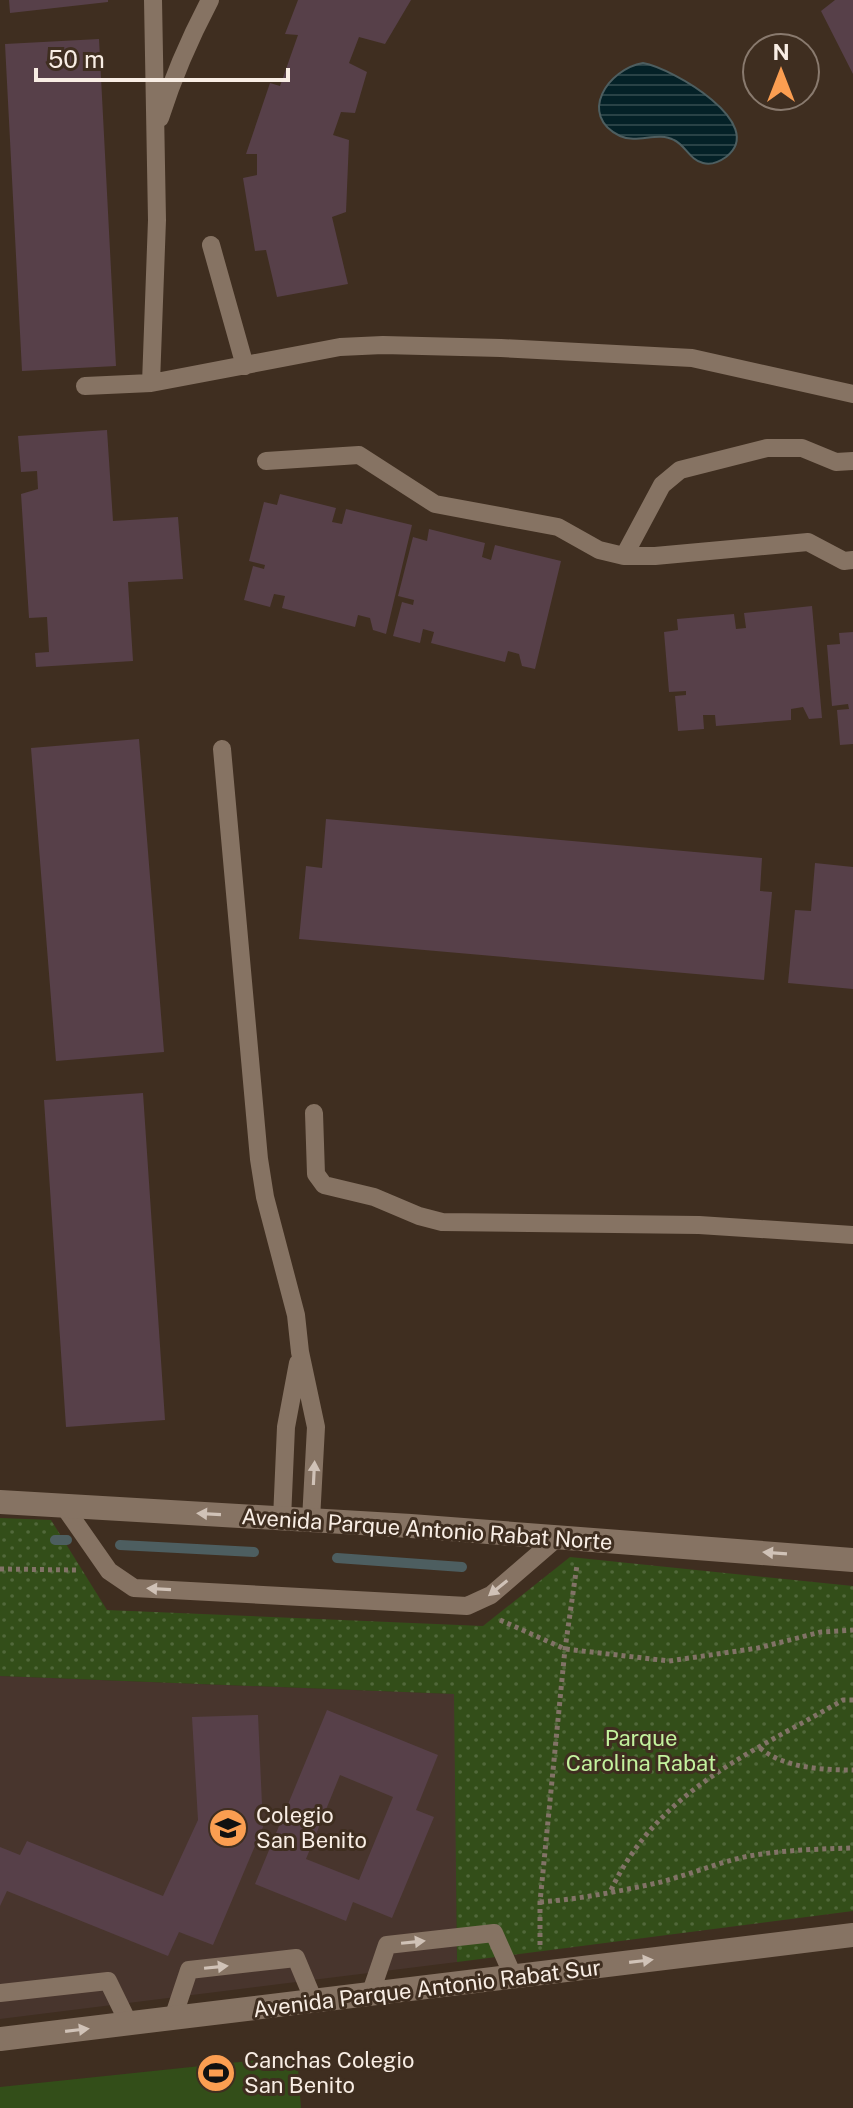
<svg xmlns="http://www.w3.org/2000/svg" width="853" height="2108" font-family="'Public Sans',sans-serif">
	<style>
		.education { fill: #48352d }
		.grass { fill: url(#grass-dots) }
		.garden { fill: #334e19 }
		.water { fill: url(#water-rules); stroke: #4d5e60; stroke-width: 2 }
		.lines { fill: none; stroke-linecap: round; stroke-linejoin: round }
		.stream { stroke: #4d5e60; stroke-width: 10 }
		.building { fill: #574049; fill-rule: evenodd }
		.path { stroke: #827367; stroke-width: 5; stroke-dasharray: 4 4; stroke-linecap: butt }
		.lane { stroke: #867363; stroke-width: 18 }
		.secondary { stroke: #867363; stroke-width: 24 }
		.oneway { fill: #d0c2b7 }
		.labels { text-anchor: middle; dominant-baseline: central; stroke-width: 6; stroke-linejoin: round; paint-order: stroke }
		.street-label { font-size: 22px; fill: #f8ede4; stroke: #3f2e20 }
		.park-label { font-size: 22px; fill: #c3f29e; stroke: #3f2e20 }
		.poi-label { font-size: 22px; fill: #f8ede4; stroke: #3f2e20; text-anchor: start }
	</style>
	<defs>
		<pattern id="grass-dots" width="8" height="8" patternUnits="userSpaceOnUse" patternTransform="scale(2)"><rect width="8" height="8" fill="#334e19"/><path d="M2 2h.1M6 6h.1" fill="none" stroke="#51683a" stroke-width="1.8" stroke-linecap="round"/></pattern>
		<pattern id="water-rules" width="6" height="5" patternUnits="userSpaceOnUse" patternTransform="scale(2)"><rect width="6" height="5" fill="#042127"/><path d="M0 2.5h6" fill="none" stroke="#294246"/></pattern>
	</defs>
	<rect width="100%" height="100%" fill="#3f2e20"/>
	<!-- education -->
	<path class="education" d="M 0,1676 L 455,1694 L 457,1962 L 0,2019 Z"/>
	<!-- grass -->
	<path class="grass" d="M 0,1518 L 51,1520 L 107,1610 L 483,1626 L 570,1557 L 853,1586 L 853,1911 L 457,1962 L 454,1694 L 0,1676 Z"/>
	<!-- garden -->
	<path class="garden" d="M 297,2056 L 301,2108 L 0,2108 L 0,2087 Z"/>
	<!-- water -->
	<path class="water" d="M 643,63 C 672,68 769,124 726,157 C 719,162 710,165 703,163 C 690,160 685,145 674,140 C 658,131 637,144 620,136 C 577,115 608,69 643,63 Z"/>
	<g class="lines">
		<!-- stream -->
		<path class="stream" d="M 55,1540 L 67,1540
			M 120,1545 L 254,1552
			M 337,1558 L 462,1567"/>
	</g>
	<!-- building -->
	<path class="building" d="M 9,0 L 108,0 L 108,2 L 10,13 Z
		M 298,0 L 411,0 L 385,44 L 359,37 L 349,63 L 367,72 L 355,113 L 341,112 L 333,135 L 349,140 L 346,212 L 332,217 L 348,284 L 277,297 L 266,250 L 255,251 L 243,178 L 257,175 L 257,154 L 246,154 L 270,83 L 280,86 L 298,35 L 285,34 Z
		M 835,0 L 853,0 L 853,74 L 821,11 Z
		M 99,39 L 116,366 L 22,371 L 5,44 Z
		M 107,430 L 113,521 L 178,517 L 183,579 L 128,582 L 133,661 L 36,667 L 35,653 L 49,652 L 47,617 L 29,618 L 21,494 L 38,489 L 37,471 L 21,472 L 18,436 Z
		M 280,494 L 336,508 L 332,522 L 342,524 L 346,509 L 412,525 L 386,634 L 373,630 L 370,618 L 358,615 L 355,627 L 282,608 L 285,596 L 274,594 L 270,607 L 244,600 L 253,566 L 264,569 L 265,565 L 249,561 L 264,502 L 277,505 Z
		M 429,529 L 485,543 L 482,557 L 491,560 L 495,545 L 561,561 L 535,669 L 522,666 L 519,654 L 508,651 L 505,662 L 431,643 L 434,632 L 423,629 L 420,643 L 393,636 L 402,602 L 413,605 L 414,600 L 398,596 L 413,537 L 427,541 Z
		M 812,606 L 822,718 L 809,719 L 803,707 L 791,709 L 791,720 L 716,726 L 715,715 L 703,715 L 704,729 L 678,731 L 675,696 L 686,695 L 686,691 L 669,692 L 664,632 L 678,630 L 677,619 L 734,614 L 736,629 L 746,628 L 744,613 Z
		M 853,632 L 853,744 L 840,745 L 837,710 L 849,709 L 848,704 L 832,706 L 827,645 L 840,644 L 839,633 Z
		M 139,739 L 164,1052 L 56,1061 L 31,748 Z
		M 326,819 L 762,858 L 760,891 L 772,892 L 764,980 L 299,939 L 306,866 L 322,868 Z
		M 815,863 L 853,867 L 853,989 L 788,983 L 795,910 L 811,911 Z
		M 143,1093 L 165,1420 L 66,1427 L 44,1100 Z
		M 327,1710 L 438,1755 L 416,1810 L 434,1817 L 392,1918 L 353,1902 L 346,1921 L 255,1884 ZM 340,1775 L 393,1797 L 359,1880 L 306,1859 Z
		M 258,1715 L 263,1827 L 213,1945 L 179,1932 L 168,1956 L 7,1891 L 0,1906 L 0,1847 L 20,1855 L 27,1841 L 163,1896 L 198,1820 L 192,1717 Z"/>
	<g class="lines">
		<!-- path -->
		<path class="path" d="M 0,1569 L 76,1570
			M 500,1620 L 565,1649 L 669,1661 L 758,1648 L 821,1632 L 853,1630
			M 760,1748 C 784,1768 822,1770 853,1770
			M 611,1890 C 659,1789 752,1753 843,1700 L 853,1700
			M 540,1902 C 581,1899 621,1891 661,1882 C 691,1874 719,1862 749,1856 C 783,1850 819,1849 853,1848
			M 540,1945 L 540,1902 L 565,1649 L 577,1565"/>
		<!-- lane -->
		<path class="lane" d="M 160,118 C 173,77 190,38 210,0
			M 211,245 L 245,366
			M 151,383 L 157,220 L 153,0
			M 85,386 L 151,383 L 340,347 L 383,345 L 501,348 L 692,358 L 853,394
			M 266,461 L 359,455 L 435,504 L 558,527 L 599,550 L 624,556 L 655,556 L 808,542 L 844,561 L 853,560
			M 624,556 L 662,485 L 680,470 L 767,448 L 802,448 L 836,462 L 853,461
			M 222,749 L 259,1159 L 265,1197 L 296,1315 L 300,1352 L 316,1427 L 311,1520
			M 314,1113 L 316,1174 L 324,1185 L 374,1197 L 419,1216 L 442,1222 L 699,1225 L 853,1235
			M 63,1505 L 109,1571 L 134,1588 L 467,1606 L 491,1595 L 557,1538
			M 282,1519 L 286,1427 L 298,1363
			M 0,1993 L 108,1981 L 129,2024
			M 370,1995 L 387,1945 L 494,1933 L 514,1978
			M 173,2018 L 189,1970 L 296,1958 L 314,2001"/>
		<!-- secondary -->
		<path class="secondary" d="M 0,1502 L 411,1526 L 853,1560
			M 0,2039 L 853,1935"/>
	</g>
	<!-- one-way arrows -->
	<defs><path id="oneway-solid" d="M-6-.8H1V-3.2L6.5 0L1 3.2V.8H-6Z" transform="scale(2)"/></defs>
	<g class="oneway">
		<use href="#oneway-solid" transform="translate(314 1473) rotate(-87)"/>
		<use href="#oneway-solid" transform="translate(209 1514) rotate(-177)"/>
		<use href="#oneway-solid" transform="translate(775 1553) rotate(-176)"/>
		<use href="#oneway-solid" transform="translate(498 1588) rotate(141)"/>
		<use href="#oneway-solid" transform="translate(159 1589) rotate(-177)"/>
		<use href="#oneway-solid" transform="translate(413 1942) rotate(-6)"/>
		<use href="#oneway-solid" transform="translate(641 1961) rotate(-7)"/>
		<use href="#oneway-solid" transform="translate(216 1967) rotate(-6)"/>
		<use href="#oneway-solid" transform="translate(77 2030) rotate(-7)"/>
	</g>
	<!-- icons -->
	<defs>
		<g id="school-disc" transform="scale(2)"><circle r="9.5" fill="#fb9e51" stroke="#3f2e20"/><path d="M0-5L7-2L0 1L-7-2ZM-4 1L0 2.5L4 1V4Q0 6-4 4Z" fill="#111"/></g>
		<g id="stadium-disc" transform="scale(2)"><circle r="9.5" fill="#fb9e51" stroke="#3f2e20"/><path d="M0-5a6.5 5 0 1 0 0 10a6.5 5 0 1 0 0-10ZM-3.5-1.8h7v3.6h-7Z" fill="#111"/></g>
	</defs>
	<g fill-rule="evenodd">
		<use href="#school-disc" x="228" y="1828"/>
		<use href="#stadium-disc" x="216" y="2073"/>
	</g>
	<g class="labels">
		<!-- street labels -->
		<g class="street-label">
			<text transform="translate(427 1529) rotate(4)">Avenida Parque Antonio Rabat Norte</text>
			<text transform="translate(427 1988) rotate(-7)">Avenida Parque Antonio Rabat Sur</text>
		</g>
		<!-- park labels -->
		<g class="park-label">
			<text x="641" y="1738">Parque<tspan x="641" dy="25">Carolina Rabat</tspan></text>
		</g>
		<!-- poi labels -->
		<g class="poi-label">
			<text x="256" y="1815">Colegio<tspan x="256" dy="25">San Benito</tspan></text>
			<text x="244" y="2060">Canchas Colegio<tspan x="244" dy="25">San Benito</tspan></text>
		</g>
	</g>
	<!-- north arrow -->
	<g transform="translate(781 72)"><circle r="38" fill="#3f2e20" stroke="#897a6e" stroke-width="2"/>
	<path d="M0-6L14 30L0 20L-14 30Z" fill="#fb9e51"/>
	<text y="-12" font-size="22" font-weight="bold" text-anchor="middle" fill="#f8ede4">N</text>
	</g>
	<!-- scale -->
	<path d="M36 68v12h252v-12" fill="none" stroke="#f8ede4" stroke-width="4"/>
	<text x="48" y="68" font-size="24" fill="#f8ede4" stroke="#3f2e20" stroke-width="6" paint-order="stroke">50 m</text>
</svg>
